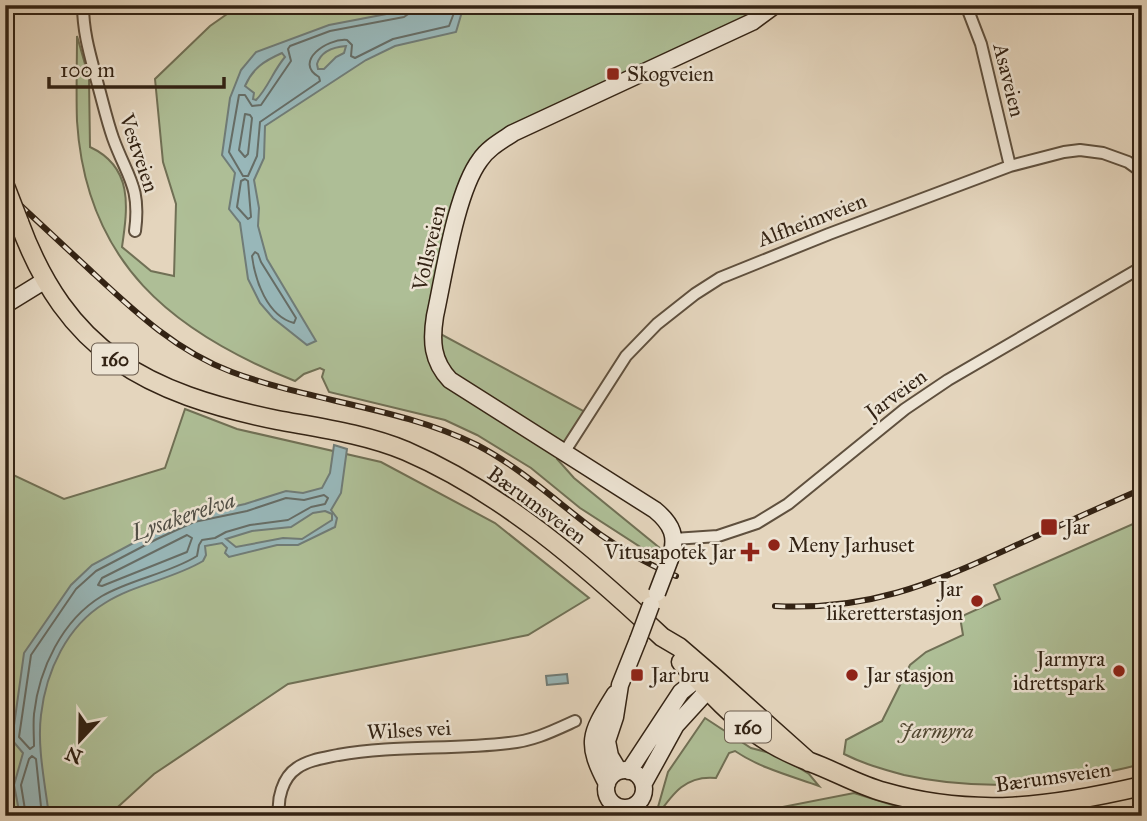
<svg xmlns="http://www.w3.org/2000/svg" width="1147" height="821" font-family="'IM FELL Great Primer',serif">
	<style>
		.green { fill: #aebe96; stroke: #707055; stroke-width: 2 }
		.water { fill: #98b7b9; stroke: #707c77; stroke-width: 2; fill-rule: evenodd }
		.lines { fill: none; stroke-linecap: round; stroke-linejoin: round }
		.shore { stroke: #666d66; stroke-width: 2 }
		.street-casing { stroke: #5f503e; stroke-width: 14 }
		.secondary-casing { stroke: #332314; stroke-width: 19 }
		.primary-casing { stroke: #332314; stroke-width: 21 }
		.street { stroke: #ede4d4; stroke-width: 10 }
		.secondary { stroke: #ede4d4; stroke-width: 16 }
		.primary { stroke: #e4d5bd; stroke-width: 18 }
		.rail-casing { stroke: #332314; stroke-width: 6 }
		.rail { stroke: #ede4d4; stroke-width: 3.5; stroke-dasharray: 10; stroke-linecap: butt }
		.secondary-bridge-casing { stroke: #332314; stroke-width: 19; stroke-linecap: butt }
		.primary-bridge-casing { stroke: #332314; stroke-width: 21; stroke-linecap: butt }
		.secondary-bridge { stroke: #ede4d4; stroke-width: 16 }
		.primary-bridge { stroke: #e4d5bd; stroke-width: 18 }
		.poi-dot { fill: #8f2418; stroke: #ede4d4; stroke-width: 2.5 }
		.labels { text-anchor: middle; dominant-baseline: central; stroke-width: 5; stroke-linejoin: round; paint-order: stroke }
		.shield { fill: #ede4d4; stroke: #6b5d4e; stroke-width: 2 }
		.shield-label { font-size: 19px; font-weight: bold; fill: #332314 }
		.poi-label { font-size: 21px; fill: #332314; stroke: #ede4d4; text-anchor: start }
		.street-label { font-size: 21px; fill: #332314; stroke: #ede4d4 }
		.park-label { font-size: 21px; font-style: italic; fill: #524a34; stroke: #ede4d4 }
		.water-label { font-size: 23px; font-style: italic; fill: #514f46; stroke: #ede4d4 }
	</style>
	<rect width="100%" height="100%" fill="#e4d5bd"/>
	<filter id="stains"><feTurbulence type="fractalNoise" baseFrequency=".00286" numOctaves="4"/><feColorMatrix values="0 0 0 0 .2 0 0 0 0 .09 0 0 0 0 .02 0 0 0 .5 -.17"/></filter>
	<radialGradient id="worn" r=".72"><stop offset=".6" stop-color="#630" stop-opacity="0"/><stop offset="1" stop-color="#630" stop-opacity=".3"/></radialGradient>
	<!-- green -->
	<path class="green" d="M 240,5 L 775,5 L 530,125 L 470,175 L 433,330 L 589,414 L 557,459 L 574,478 L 661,549 L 656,557 L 580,508 L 531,468 L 477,435 L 445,420 L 329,392 L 322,377 L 324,370 L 320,368 L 304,374 L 295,381 C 172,332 86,263 77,121 C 76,93 77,64 77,36 L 89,78 L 90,147 C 133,167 128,206 122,247 L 151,271 L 174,276 L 176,204 L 163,162 L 155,79 L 210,26 Z
		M 185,409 L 237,429 L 381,462 L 495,523 L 589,598 L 528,635 L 288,684 L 154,774 L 108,816 L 5,816 L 5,471 L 64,499 L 165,468 Z
		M 1142,520 L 1142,764 C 1063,784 985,793 904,775 C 882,769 864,764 844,754 L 846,740 L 882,721 L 910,665 L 926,652 L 963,635 L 960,617 L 1000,599 L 994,585 Z
		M 705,718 L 751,748 L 778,755 L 809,774 L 819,786 C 791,776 760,768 735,751 L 729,753 L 716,778 C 686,775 673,793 657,816 L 650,816 L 658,807 L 668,772 Z
		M 854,793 L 928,816 L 768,816 L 767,810 Z"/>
	<!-- water -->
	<path class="water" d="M 411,5 L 464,5 L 456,32 L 395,46 L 366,60 L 265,126 L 264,158 L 254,180 L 259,208 L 258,226 L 267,259 L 316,341 L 307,345 L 273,318 L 260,303 L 248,279 L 240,223 L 229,209 L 235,173 L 222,155 L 230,98 L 241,70 L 256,52 L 329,25 L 402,11 ZM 346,46 L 344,53 L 336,57 L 324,69 L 318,69 L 317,64 C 321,51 333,47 346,46 ZM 282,53 L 285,57 C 273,71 268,88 256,100 L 253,99 L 254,93 L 245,86 C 253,68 264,61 282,53 Z
		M 334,445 L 347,449 L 341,493 L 331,510 L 337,518 L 335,527 L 298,545 L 277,545 L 229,557 L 225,553 L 227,548 L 222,543 L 205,546 L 206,555 L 203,561 C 173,579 135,584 105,603 C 67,626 46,671 41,715 C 37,747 45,783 49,816 L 20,816 L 14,785 L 23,753 L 12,740 L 24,653 L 71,585 L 92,565 L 154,532 L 191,516 L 245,504 L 286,491 L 303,493 L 322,488 L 330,473 ZM 325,511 L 332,514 L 332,520 L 302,539 L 283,538 L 236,547 L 226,539 L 252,531 L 291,527 L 313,513 Z
		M 567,674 L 568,683 L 547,685 L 546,676 Z"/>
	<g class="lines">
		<!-- shore -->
		<path class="shore" d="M 413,5 L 411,12 L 404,17 L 330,31 L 290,46 L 288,49 L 291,61 L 261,105 L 252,106 L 245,95 L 239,95 L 229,152 L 243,176 L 248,176 L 257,156 L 260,122 L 320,81 L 319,77 C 293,62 327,38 347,40 L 352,45 L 351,56 L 355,58 L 393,39 L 449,26 L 457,5
			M 245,114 L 250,115 L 252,118 L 248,154 L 245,157 L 239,150 Z
			M 245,179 L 248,181 L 251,217 L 248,219 L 237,207 L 241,181 Z
			M 255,252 L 258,254 L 261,262 L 296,318 L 294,323 C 267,316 255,280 252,256 Z
			M 324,495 L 328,498 L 325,504 L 311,507 L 288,520 L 250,525 L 226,532 L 215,538 L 202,540 L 199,545 L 197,556 C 168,574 131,579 102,596 C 62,620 39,669 34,714 C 33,725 34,736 34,746 L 30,749 L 19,737 L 31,655 L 76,589 L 96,571 L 157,539 L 194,522 L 247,511 L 286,498 L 304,500 Z
			M 187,535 L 192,538 L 187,552 L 102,586 L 98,585 L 102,578 Z
			M 26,816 L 21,785 L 29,759 L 32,756 L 36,759 L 42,816"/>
		<!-- street casing -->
		<g class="street-casing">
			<path id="street" d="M 83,5 C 83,34 91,58 98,85 C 103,103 107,121 113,138 C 127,177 141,186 135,231
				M 966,5 L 981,44 L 1010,166
				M 565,451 L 626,356 L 657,324 L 695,294 L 720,278 L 829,234 L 1010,166 L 1064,152 L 1080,150 L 1103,153 L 1128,162 L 1142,172
				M 674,539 L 718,536 L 757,523 L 788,504 L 905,409 L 948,380 L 1142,267
				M 280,816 C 276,800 283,777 297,768 C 308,760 324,758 338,755 C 394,745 452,750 509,743 C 533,741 553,731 575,721"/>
		</g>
		<!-- secondary casing -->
		<g class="secondary-casing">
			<path id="secondary" d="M 5,305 L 44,281
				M 670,559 C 678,537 672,524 655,510 L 450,380 C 432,361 431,341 435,316 C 444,275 456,192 480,160 C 488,148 501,141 513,133 L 752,22 L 775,5
				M606 789a19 19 0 1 1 38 0a19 19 0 1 1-38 0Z
				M 619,771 L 610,756 L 607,741 L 615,717 L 620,685 L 638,640
				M 629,771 L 681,692 L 697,679 L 709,678
				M 644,783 L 676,725 L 708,690 L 714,680
				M 607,784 C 584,741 591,733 615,694"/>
		</g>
		<!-- primary casing -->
		<g class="primary-casing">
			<path id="primary" d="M 19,222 C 67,353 146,393 277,420 C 320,428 365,434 406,451 C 503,493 585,565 662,637 L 679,647 L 715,678 L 809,762
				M 681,662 C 704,686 727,712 754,732 C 771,745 790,754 810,762 C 835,771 858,785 884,792 C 974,818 1052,807 1142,786"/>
		</g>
		<!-- street -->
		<use href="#street" class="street"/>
		<!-- secondary -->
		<use href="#secondary" class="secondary"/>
		<!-- primary -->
		<use href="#primary" class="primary"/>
		<!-- rail casing -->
		<g class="rail-casing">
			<path id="rail" d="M 5,191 C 34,218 62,244 91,271 C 134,311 176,351 232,372 C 312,402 400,407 477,445 C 523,469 560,505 601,535 C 625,552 650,565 676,576
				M 775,606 C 867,611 929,585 1010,548 C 1054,528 1098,508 1142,489"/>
		</g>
		<!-- rail -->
		<use href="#rail" class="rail"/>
		<!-- secondary-bridge casing -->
		<g class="secondary-bridge-casing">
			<path id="secondary-bridge" d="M 657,593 L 670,559
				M 638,640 L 651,605"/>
		</g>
		<!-- primary-bridge casing -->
		<g class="primary-bridge-casing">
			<path id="primary-bridge" d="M 5,186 L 19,222"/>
		</g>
		<!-- secondary-bridge -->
		<use href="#secondary-bridge" class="secondary-bridge"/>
		<!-- primary-bridge -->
		<use href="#primary-bridge" class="primary-bridge"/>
	</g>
	<!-- markers -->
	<g class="poi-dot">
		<rect x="606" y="67" width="14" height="14" rx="3.5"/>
		<rect x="1040" y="518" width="18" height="18" rx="3.5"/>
		<circle cx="774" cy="545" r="7"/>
		<path d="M746.5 541.5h7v7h7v7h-7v7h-7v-7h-7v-7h7z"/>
		<circle cx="977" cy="601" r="7"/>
		<circle cx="1119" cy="671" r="7"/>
		<rect x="630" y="668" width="14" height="14" rx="3.5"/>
		<circle cx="852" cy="675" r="7"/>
	</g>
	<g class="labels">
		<!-- shield labels -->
		<g class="shield">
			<rect x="92" y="343.5" width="46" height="31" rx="5"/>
			<rect x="725" y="711.5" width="46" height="31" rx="5"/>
		</g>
		<g class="shield-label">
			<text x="115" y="359">160</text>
			<text x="748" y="727">160</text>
		</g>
		<!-- poi labels -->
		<g class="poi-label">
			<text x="627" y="74">Skogveien</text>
			<text x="1065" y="527">Jar</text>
			<text x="788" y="545">Meny Jarhuset</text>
			<text x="736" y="552" text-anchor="end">Vitusapotek Jar</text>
			<text x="963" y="589" text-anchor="end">Jar<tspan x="963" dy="24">likeretterstasjon</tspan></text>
			<text x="1105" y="659" text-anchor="end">Jarmyra<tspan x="1105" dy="24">idrettspark</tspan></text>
			<text x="651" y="675">Jar bru</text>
			<text x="866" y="675">Jar stasjon</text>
		</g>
		<!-- street labels -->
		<g class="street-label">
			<text transform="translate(1009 80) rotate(76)">Asaveien</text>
			<text transform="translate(139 153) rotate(71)">Vestveien</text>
			<text transform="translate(812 220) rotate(-21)">Alfheimveien</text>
			<text transform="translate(429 248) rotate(-77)">Vollsveien</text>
			<text transform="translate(896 394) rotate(-36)">Jarveien</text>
			<text transform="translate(537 505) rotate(36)">Bærumsveien</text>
			<text transform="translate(409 730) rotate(-3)">Wilses vei</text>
			<text transform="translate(1053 777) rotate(-8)">Bærumsveien</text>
		</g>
		<!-- park labels -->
		<g class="park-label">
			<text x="936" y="731">Jarmyra</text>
		</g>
		<!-- water labels -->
		<g class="water-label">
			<text transform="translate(183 516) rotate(-19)">Lysakerelva</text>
		</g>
	</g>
	<!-- margin -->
	<rect width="1147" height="821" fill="none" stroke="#e4d5bd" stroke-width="28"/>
	<rect x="7" y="7" width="1133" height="807" fill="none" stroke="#332314" stroke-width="3.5"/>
	<rect x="14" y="14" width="1119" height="793" fill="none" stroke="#332314" stroke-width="2"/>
	<!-- north arrow -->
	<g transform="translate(80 740) rotate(202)" stroke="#ede4d4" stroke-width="5" paint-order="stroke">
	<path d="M0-5L12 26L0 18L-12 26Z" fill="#332314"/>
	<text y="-10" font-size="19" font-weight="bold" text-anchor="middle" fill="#332314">N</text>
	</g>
	<!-- scale -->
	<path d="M49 77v10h175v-10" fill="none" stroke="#332314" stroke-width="3.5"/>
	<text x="60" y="77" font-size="21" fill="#332314" stroke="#ede4d4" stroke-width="5" paint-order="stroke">100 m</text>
	<rect width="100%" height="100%" filter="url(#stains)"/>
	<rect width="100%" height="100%" fill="url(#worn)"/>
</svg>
